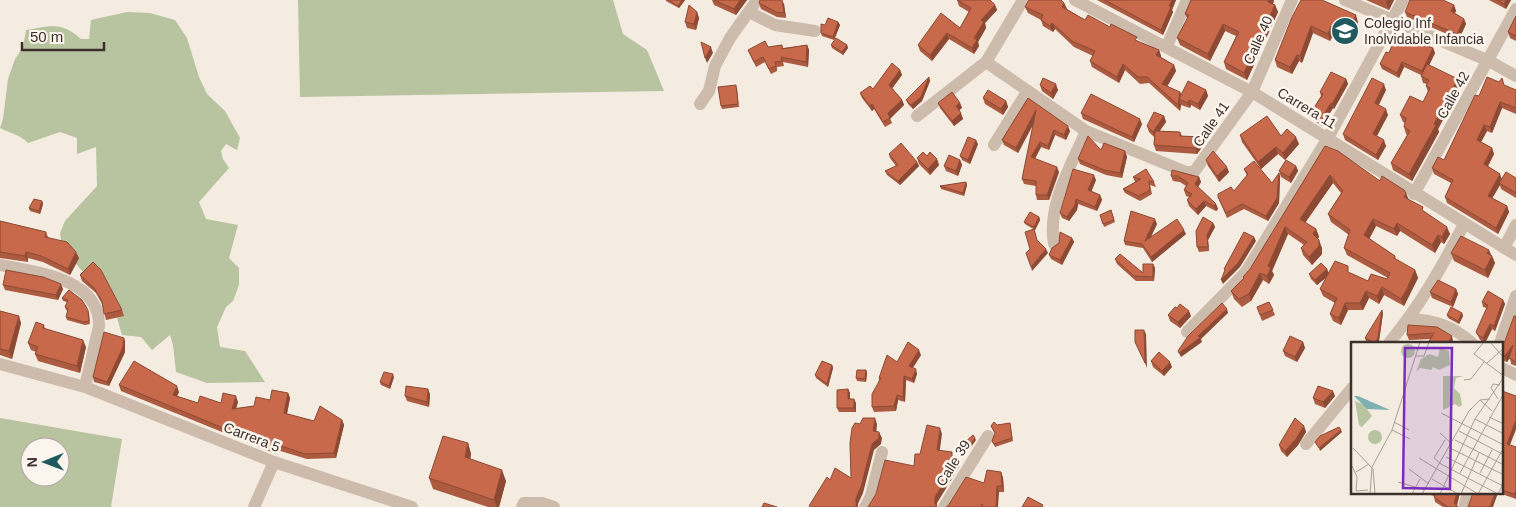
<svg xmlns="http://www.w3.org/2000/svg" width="1516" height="507" font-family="Helvetica,sans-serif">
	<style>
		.green { fill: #b8c4a0; fill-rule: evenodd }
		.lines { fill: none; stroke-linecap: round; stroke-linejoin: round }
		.minor { stroke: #cdbbac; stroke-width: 12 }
		.wall { fill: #ac5a40 }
		.shaded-wall { fill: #8c4a34 }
		.building { fill: #c8694b; stroke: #8c4a34 }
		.labels { text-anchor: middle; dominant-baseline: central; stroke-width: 5; stroke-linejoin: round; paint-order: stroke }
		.poi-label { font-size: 14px; fill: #3b302b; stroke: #fbf5ee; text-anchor: start }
		.street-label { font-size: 14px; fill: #3b302b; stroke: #fbf5ee }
		.inset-road { fill: none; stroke: #aaa098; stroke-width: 1 }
		.view { fill: #7b2cbf; fill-opacity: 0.15; stroke: #7b2cbf; stroke-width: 2.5 }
		.inset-edge { fill: none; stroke: #3b302b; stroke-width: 2.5 }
	</style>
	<rect width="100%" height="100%" fill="#f4ebe1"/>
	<!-- green -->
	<path class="green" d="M 298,0 L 613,0 L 623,34 L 647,50 L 664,91 L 300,97 Z
		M 127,12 L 150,13 L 175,20 L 187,38 L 199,77 L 207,94 L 225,111 L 240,138 L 237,150 L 226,144 L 221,151 L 223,159 L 229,168 L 199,202 L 206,219 L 238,225 L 229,258 L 239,268 L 239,285 L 233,301 L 226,307 L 217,327 L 220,347 L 245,351 L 265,382 L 207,383 L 176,372 L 173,345 L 170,335 L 152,350 L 141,337 L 122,335 L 115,311 L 95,282 L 81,270 L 62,246 L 60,233 L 65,221 L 97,186 L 96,147 L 77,154 L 77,138 L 60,132 L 28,143 C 21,135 9,133 0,128 L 3,119 L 8,79 L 15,59 L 23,47 L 26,30 C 50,26 62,21 81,39 L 89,39 L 91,20 Z
		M 0,418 L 122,439 L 111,507 L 0,507 ZM 30,447 L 60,447 L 60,477 L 30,477 Z"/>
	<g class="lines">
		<!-- minor -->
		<path class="minor" d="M 1075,0 L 1252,92 L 1516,255
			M 1345,0 L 1489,61 L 1516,76
			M 749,12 L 775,25 L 815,31
			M 1167,46 L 1187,0
			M 986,62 L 1086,131 L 1186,172 L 1194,172 L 1252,92 L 1292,0
			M 700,104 L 709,91 L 715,66 L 730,38 L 757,0
			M 917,116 L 986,62 L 1023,0
			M 994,145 L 1027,92
			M 1414,194 L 1516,9
			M 1054,244 C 1047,205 1071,166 1086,131
			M 1504,248 L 1516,225
			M 0,265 C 35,272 100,278 99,326 L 85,387
			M 1410,319 C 1435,320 1453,326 1472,343
			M 1187,332 L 1246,272 L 1328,138 L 1403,0
			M 1389,343 C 1420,306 1442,267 1464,224
			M 1500,343 L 1516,296
			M 0,364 L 85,387 L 274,462 L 412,507
			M 1502,368 L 1516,375
			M 1306,444 L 1352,388
			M 254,507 L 274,462
			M 522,507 L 524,503 L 542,503 L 554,507
			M 865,507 L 871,496 L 882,452
			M 944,507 L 988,436
			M 1464,507 L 1468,493"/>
	</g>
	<!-- wall -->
	<path class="wall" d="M 666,0 L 685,0 L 679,8 L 666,1 Z
		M 712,0 L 747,0 L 736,15 L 714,5 Z
		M 957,0 L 995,5 L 997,10 L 985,23 L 986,28 L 978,42 L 979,46 L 974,54 L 949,39 L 932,61 L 920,51 L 918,45 L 960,28 L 969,12 L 959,6 Z
		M 1097,0 L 1176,0 L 1172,10 L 1173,12 L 1163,35 Z
		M 1191,0 L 1274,0 L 1273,4 L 1275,5 L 1278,12 L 1247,80 L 1226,69 L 1224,62 L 1236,36 L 1225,31 L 1210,61 L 1180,45 L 1177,38 L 1187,18 L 1185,14 Z
		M 1366,0 L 1394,0 L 1389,10 Z
		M 1489,0 L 1511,0 L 1506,9 Z
		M 759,3 L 784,4 L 786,18 L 777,17 L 761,9 Z
		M 1064,3 L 1067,9 L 1085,20 L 1159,50 L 1161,56 L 1161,57 L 1174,65 L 1176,71 L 1167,87 L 1180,92 L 1181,95 L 1206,90 L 1208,96 L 1200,110 L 1191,105 L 1190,108 L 1181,105 L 1180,111 L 1149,83 L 1140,84 L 1125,70 L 1119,83 L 1092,67 L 1090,61 L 1093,56 L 1074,47 L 1055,29 L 1053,32 L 1043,26 L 1041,20 L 1028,13 L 1025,7 Z
		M 1454,5 L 1456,11 L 1454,13 L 1464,19 L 1466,24 L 1459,39 L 1407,17 L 1405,12 Z
		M 697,12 L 699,18 L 696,30 L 687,28 L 685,22 Z
		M 1516,16 L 1516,41 L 1510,38 L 1508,32 Z
		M 1292,17 L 1358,22 L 1349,40 L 1334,33 L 1330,41 L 1313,33 L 1302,63 L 1299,61 L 1292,74 L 1277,67 L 1275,60 Z
		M 838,22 L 840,25 L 834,40 L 822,36 L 821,33 Z
		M 782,45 L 783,48 L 807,45 L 809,50 L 808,67 L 783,62 L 784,66 L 777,67 L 777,71 L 771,74 L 765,62 L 756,67 L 748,50 Z
		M 831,45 L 847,45 L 848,48 L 843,55 L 832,48 Z
		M 1433,48 L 1435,53 L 1429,65 L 1461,86 L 1438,129 L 1439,132 L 1412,181 L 1393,170 L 1391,163 L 1407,135 L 1406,134 L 1404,127 L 1405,123 L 1403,122 L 1400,115 L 1423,102 L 1428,92 L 1426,86 L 1427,84 L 1423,83 L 1421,76 L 1421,75 L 1404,67 L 1399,78 L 1382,69 L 1380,64 Z
		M 900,70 L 902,75 L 892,88 L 902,100 L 904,105 L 890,118 L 892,123 L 885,127 L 874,109 L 872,111 L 862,98 L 860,93 L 873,89 Z
		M 929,77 L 930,81 L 922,101 L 913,109 L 908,104 L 906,100 Z
		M 1346,79 L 1348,84 L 1334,109 L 1333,108 L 1322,126 L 1312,119 L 1310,114 L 1321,96 L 1320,92 Z
		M 1040,85 L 1058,90 L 1053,99 L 1042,91 Z
		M 737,88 L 739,107 L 722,109 L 721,106 Z
		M 1386,90 L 1378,105 L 1388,115 L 1377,136 L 1386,146 L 1378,160 L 1345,140 L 1343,134 Z
		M 1516,90 L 1516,114 L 1502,108 L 1492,133 L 1487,131 L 1481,142 L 1492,148 L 1494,154 L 1488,166 L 1502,179 L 1516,178 L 1516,198 L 1501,189 L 1500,185 L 1492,198 L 1507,206 L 1509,212 L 1498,234 L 1447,203 L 1445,197 L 1451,183 L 1434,174 L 1432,168 L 1444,160 L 1479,96 Z
		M 983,98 L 1006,101 L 1008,107 L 1003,115 L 985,104 Z
		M 1028,98 L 1070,131 L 1066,140 L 1055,135 L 1049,150 L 1041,147 L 1035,159 L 1059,172 L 1049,200 L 1037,200 L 1036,195 L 1036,186 L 1024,184 L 1022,179 L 1034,123 L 1018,153 L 1004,145 L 1002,140 Z
		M 938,103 L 960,103 L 962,108 L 959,110 L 963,119 L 954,126 L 940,108 Z
		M 1081,113 L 1142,124 L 1134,142 L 1083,119 Z
		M 1164,116 L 1166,122 L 1159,131 L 1180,132 L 1182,136 L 1203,137 L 1205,143 L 1197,154 L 1156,151 L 1154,145 L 1154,137 L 1149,132 L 1147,126 Z
		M 1240,135 L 1281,136 L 1299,144 L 1285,160 L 1278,154 L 1261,169 L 1242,142 Z
		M 978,144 L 970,164 L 962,160 L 960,156 Z
		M 1325,146 L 1408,199 L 1425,212 L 1450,234 L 1444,244 L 1441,242 L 1435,253 L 1400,231 L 1397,236 L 1376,226 L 1369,239 L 1395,256 L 1396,260 L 1415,270 L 1418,278 L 1404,306 L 1384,295 L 1379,304 L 1369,298 L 1363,310 L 1348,310 L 1341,325 L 1333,321 L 1330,314 L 1335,303 L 1323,296 L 1320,289 L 1327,277 L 1317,285 L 1311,279 L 1309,274 L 1327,269 L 1329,273 L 1351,273 L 1368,281 L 1387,279 L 1388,278 L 1347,255 L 1344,248 L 1349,235 L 1331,222 L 1328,214 L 1341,193 L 1333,183 L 1305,223 L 1316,229 L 1319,237 L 1317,239 L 1322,248 L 1322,254 L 1312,265 L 1303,255 L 1301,248 L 1304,245 L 1288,234 L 1272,271 L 1274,275 L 1269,284 L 1263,280 L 1251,301 L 1242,307 L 1234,299 L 1231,291 L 1243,279 L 1243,277 L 1250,269 Z
		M 1101,150 L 1125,151 L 1127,157 L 1122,178 L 1106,175 L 1080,164 L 1078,159 Z
		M 889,154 L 917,162 L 919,166 L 900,185 L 887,175 L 885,171 L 896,166 L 890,158 Z
		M 927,156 L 937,159 L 939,165 L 930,175 L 919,164 L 917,158 Z
		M 960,160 L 962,165 L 958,176 L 946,171 L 944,166 Z
		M 1206,160 L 1229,172 L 1219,182 L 1208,166 Z
		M 1296,166 L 1298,171 L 1291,183 L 1281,177 L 1279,171 Z
		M 1244,169 L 1272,183 L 1279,173 L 1280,177 L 1279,203 L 1268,221 L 1244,209 L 1227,218 L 1220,202 L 1218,197 L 1234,191 L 1247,176 Z
		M 1171,176 L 1199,177 L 1201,182 L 1198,187 L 1216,204 L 1218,209 L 1216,211 L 1206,206 L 1198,215 L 1189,206 L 1187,200 L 1189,197 L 1186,196 L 1184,190 L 1186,186 L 1180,182 L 1173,181 Z
		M 1133,177 L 1154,182 L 1156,187 L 1150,185 L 1152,194 L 1140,201 L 1125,193 L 1123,189 L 1136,182 L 1135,182 Z
		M 1096,180 L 1091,191 L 1100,195 L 1102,200 L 1097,211 L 1078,204 L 1077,210 L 1069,221 L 1062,218 L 1060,213 Z
		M 966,182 L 967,185 L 964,196 L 941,189 L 940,186 Z
		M 42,201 L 43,204 L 40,214 L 30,211 L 29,208 Z
		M 1111,210 L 1115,222 L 1104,227 L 1100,215 Z
		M 1039,217 L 1040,220 L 1035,230 L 1025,224 L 1024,222 Z
		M 0,221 L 46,232 L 48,237 L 79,258 L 70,275 L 43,262 L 28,258 L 28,262 L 0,258 Z
		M 1213,223 L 1215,227 L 1208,240 L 1209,251 L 1199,252 L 1197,247 Z
		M 1157,224 L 1150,237 L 1186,234 L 1152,262 L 1143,248 L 1125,245 L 1124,241 Z
		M 1072,238 L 1074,242 L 1062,265 L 1051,259 L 1049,255 Z
		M 1451,253 L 1491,255 L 1492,256 L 1495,263 L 1488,278 L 1454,261 Z
		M 1115,259 L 1143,273 L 1153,264 L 1155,268 L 1154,281 L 1136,281 L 1117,264 Z
		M 80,275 L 122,310 L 124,316 L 106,320 L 102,304 L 96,293 L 82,281 Z
		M 3,285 L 63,289 L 58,300 L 5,290 Z
		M 1456,289 L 1458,294 L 1453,307 L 1432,298 L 1430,292 Z
		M 69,290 L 89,313 L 90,324 L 85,325 L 67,320 L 66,317 L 68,311 L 66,310 L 65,307 L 67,302 L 63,301 L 62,298 Z
		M 1503,300 L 1505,304 L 1495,331 L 1492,329 L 1485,343 L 1480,340 L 1476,332 L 1487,308 L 1483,307 L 1482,302 Z
		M 1269,302 L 1275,315 L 1262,321 L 1257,307 Z
		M 0,311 L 21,323 L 12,359 L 0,355 Z
		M 1383,313 L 1379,341 L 1378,343 L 1371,343 L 1366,341 L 1365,338 Z
		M 1462,313 L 1463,316 L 1459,324 L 1448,318 L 1447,315 Z
		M 1168,315 L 1191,316 L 1180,328 L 1170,321 Z
		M 1516,316 L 1516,366 L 1511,364 L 1510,358 L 1507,362 L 1502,360 L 1502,345 L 1505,341 Z
		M 44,325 L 45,329 L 86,347 L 80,373 L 38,361 L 35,354 L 36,352 L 31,350 L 28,343 Z
		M 1408,325 L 1453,341 L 1452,343 L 1428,343 L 1431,339 L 1409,340 L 1407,335 Z
		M 124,338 L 125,342 L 125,352 L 109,386 L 94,382 L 93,377 Z
		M 1303,342 L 1305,348 L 1297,362 L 1285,356 L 1283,351 Z
		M 921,355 L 913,368 L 917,374 L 914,383 L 906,380 L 905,402 L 898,400 L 896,411 L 874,412 L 872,407 L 879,380 L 879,378 L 897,362 Z
		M 1151,361 L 1172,367 L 1164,376 L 1153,367 Z
		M 832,365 L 833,368 L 828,387 L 816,378 L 815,375 Z
		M 866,370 L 867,373 L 866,382 L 857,381 L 856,378 Z
		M 394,377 L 390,389 L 381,385 L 380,382 Z
		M 119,385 L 179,392 L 177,396 L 198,403 L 238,402 L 236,409 L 254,406 L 288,393 L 290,398 L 287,414 L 314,421 L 342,420 L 344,425 L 336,458 L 307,459 L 277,450 L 276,454 L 121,391 Z
		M 848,389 L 850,393 L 850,399 L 856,403 L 856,412 L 839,412 L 837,408 Z
		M 1502,391 L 1516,396 L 1516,429 L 1510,445 L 1516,447 L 1516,499 L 1499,493 L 1502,493 Z
		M 430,394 L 429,407 L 407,401 L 405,396 Z
		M 1335,396 L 1325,408 L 1315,404 L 1313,398 Z
		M 1010,423 L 1013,441 L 995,447 L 992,441 L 995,434 L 991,426 Z
		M 1304,426 L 1306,432 L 1298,445 L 1287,457 L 1281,451 L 1279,445 Z
		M 468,443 L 471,454 L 470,459 L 506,481 L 499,507 L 488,507 L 433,489 L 429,478 Z
		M 1001,472 L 1003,478 L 1004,492 L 999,492 L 984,483 Z
		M 1424,493 L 1460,493 L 1457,506 L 1458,507 L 1443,507 L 1435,502 L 1434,496 Z"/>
	<!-- shaded-wall -->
	<path class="shaded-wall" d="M 682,0 L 685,0 L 679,8 L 678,6 Z
		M 740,0 L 747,0 L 736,15 L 734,9 Z
		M 782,0 L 784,4 L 786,18 L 784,13 Z
		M 1172,0 L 1176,0 L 1172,10 L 1173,12 L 1163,35 L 1161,30 Z
		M 1269,0 L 1274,0 L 1271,9 L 1268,2 Z
		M 1387,0 L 1394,0 L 1389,10 L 1386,2 Z
		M 1506,0 L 1511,0 L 1506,9 L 1504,4 Z
		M 1064,3 L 1067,9 L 1062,7 Z
		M 995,5 L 997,10 L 985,23 L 986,28 L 978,42 L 979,46 L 974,54 L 972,48 L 981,20 Z
		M 1275,5 L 1278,12 L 1247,80 L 1244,73 Z
		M 1454,5 L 1456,11 L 1453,17 L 1451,11 Z
		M 697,12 L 699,18 L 696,30 L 694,24 Z
		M 1356,15 L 1358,22 L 1349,40 L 1346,34 Z
		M 1464,19 L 1466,24 L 1459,39 L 1457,34 Z
		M 838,22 L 840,25 L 834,40 L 833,37 Z
		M 1052,23 L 1055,29 L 1053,32 L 1050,26 Z
		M 1223,24 L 1225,31 L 1210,61 L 1208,54 Z
		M 1311,26 L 1313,33 L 1302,63 L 1300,56 Z
		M 1331,26 L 1334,33 L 1330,41 L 1328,34 Z
		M 947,33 L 949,39 L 932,61 L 930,55 Z
		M 807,45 L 809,50 L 808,67 L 806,62 Z
		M 847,45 L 848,48 L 843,55 L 842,52 Z
		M 711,47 L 713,53 L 707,63 L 705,58 Z
		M 1433,48 L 1435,53 L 1424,76 L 1422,71 Z
		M 1159,50 L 1161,56 L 1159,61 L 1156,55 Z
		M 1297,55 L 1299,61 L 1292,74 L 1290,67 Z
		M 1402,62 L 1404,67 L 1399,78 L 1397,73 Z
		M 1123,64 L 1125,70 L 1119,83 L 1117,77 Z
		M 1174,65 L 1176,71 L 1164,91 L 1162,84 Z
		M 900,70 L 902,75 L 891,90 L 889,85 Z
		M 929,77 L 930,81 L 922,101 L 913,109 L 911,105 Z
		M 1346,79 L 1348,84 L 1334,109 L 1332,104 Z
		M 1458,79 L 1461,86 L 1438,129 L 1439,132 L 1412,181 L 1409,174 L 1434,124 Z
		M 1056,84 L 1058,90 L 1053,99 L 1051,93 Z
		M 1384,84 L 1386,90 L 1377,109 L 1375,103 Z
		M 1206,90 L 1208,96 L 1200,110 L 1198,104 Z
		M 1180,92 L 1183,99 L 1179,99 L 1181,105 L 1180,111 L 1178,105 Z
		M 902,100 L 904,105 L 890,119 L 888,113 Z
		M 1189,100 L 1191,105 L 1190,108 L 1188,103 Z
		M 1006,101 L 1008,107 L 1003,115 L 1001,109 Z
		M 1500,102 L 1502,108 L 1492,133 L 1490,127 Z
		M 960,103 L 962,108 L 958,111 L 956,106 Z
		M 1331,103 L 1333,108 L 1322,126 L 1320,121 Z
		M 872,104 L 874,109 L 872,111 L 870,106 Z
		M 1386,109 L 1388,115 L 1375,139 L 1373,134 Z
		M 1036,110 L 1038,115 L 1018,153 L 1016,148 Z
		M 961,113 L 963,119 L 954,126 L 952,121 Z
		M 1164,116 L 1166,122 L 1155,138 L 1153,132 Z
		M 1140,119 L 1142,124 L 1134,142 L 1132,137 Z
		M 1484,125 L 1487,131 L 1479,146 L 1477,140 Z
		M 1068,126 L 1070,131 L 1066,140 L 1064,135 Z
		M 1054,130 L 1055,135 L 1049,150 L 1048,146 Z
		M 1203,137 L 1205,143 L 1197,154 L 1195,148 Z
		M 1296,137 L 1299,144 L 1285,160 L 1283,153 Z
		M 976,140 L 978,144 L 970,164 L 968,160 Z
		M 1384,140 L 1386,146 L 1378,160 L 1376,155 Z
		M 1040,142 L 1041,147 L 1033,162 L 1031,157 Z
		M 1276,147 L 1278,154 L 1261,169 L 1258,162 Z
		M 1492,148 L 1494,154 L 1486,170 L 1484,164 Z
		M 1125,151 L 1127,157 L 1122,178 L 1120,173 Z
		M 937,159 L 939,165 L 930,175 L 928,169 Z
		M 960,160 L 962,165 L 958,176 L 956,171 Z
		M 917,162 L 919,166 L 900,185 L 898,181 Z
		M 1296,166 L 1298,171 L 1291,183 L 1289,177 Z
		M 1057,167 L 1059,172 L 1049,200 L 1047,195 Z
		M 1227,167 L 1229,172 L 1219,182 L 1217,176 Z
		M 1279,173 L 1280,177 L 1279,203 L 1268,221 L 1266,216 Z
		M 1500,174 L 1502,180 L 1499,183 L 1500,185 L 1490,202 L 1488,196 Z
		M 1094,175 L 1096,180 L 1090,195 L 1088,190 Z
		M 1330,175 L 1333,183 L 1302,227 L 1300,219 Z
		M 1199,177 L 1201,182 L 1197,189 L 1195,184 Z
		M 966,182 L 967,185 L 964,196 L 963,193 Z
		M 1406,193 L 1409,200 L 1404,197 Z
		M 1100,195 L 1102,200 L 1097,211 L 1095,207 Z
		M 1076,199 L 1078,204 L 1077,210 L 1069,221 L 1067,217 Z
		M 42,201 L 43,204 L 40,214 L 39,211 Z
		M 1204,201 L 1206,206 L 1198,215 L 1196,209 Z
		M 1216,204 L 1218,209 L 1216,211 L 1214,206 Z
		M 1507,206 L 1509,212 L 1498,234 L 1496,228 Z
		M 1039,217 L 1040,220 L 1035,230 L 1034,227 Z
		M 1155,219 L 1157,224 L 1147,246 L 1145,241 Z
		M 1373,219 L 1376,226 L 1367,243 L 1364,235 Z
		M 1213,223 L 1215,227 L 1208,240 L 1209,251 L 1208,247 L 1207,235 Z
		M 1397,223 L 1400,231 L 1397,236 L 1394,229 Z
		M 1285,227 L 1288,234 L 1272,271 L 1274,275 L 1269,284 L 1267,276 L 1268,266 Z
		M 1447,227 L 1450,234 L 1444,244 L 1442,237 Z
		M 1316,229 L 1319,237 L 1316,241 L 1313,234 Z
		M 1184,230 L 1186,234 L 1152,262 L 1151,257 Z
		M 1438,235 L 1441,242 L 1435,253 L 1432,245 Z
		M 1254,237 L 1256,241 L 1240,267 L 1223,284 L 1221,280 Z
		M 1072,238 L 1074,242 L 1062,265 L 1060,260 Z
		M 1319,240 L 1322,248 L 1322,254 L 1312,265 L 1309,257 Z
		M 1046,249 L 1048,253 L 1032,271 L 1031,267 Z
		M 1489,250 L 1495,263 L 1488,278 L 1485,270 L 1487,253 Z
		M 26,252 L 28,258 L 28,262 L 25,256 Z
		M 76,252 L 79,258 L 70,275 L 68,269 Z
		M 1153,264 L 1155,268 L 1154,281 L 1153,277 Z
		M 1327,269 L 1329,275 L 1317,285 L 1315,280 Z
		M 1415,270 L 1418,278 L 1404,306 L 1401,299 Z
		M 1260,273 L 1263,280 L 1251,301 L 1249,294 Z
		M 61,284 L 63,289 L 58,300 L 56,295 Z
		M 1382,287 L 1384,295 L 1379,304 L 1377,296 Z
		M 1456,289 L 1458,294 L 1453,307 L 1451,302 Z
		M 1366,291 L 1369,298 L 1363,310 L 1360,303 Z
		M 1503,300 L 1505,304 L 1495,331 L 1494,326 Z
		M 1345,303 L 1348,310 L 1341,325 L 1339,318 Z
		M 1227,309 L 1228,313 L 1201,339 L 1202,342 L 1181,357 L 1179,353 Z
		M 1382,310 L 1383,313 L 1379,341 L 1378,343 L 1375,343 Z
		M 1189,311 L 1191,316 L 1180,328 L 1178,322 Z
		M 1462,313 L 1463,316 L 1459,324 L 1458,321 Z
		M 19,316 L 21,323 L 12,359 L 9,351 Z
		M 1490,324 L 1492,329 L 1485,343 L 1483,338 Z
		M 1144,330 L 1146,334 L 1147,368 L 1145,363 Z
		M 1452,336 L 1453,341 L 1452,343 L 1448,343 Z
		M 124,338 L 125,342 L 125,352 L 109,386 L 107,382 Z
		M 83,340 L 86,347 L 80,373 L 77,366 Z
		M 1303,342 L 1305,348 L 1297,362 L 1295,357 Z
		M 1513,345 L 1515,350 L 1507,362 L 1505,356 Z
		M 919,350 L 921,355 L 910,371 L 909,366 Z
		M 1170,362 L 1172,367 L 1164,376 L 1162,371 Z
		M 832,365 L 833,368 L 828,387 L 827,384 Z
		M 916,369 L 917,374 L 914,383 L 912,379 Z
		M 866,370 L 867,373 L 866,382 L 865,379 Z
		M 393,374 L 394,377 L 390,389 L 389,386 Z
		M 904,376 L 906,380 L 905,402 L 903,397 Z
		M 177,386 L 179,392 L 175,400 L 173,395 Z
		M 428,389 L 430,394 L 429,407 L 427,402 Z
		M 848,389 L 850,393 L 850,403 L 848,399 Z
		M 1333,391 L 1335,396 L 1325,408 L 1323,402 Z
		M 288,393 L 290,398 L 286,418 L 284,413 Z
		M 897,395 L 898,400 L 896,411 L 894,406 Z
		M 236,396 L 238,402 L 234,415 L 232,409 Z
		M 854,399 L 856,403 L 856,412 L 854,408 Z
		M 875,418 L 877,424 L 876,437 L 873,431 Z
		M 342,420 L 344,425 L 336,458 L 334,453 Z
		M 1516,420 L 1516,429 L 1508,449 L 1507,444 Z
		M 1304,426 L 1306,432 L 1298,445 L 1287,457 L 1285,451 Z
		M 940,428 L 942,434 L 939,456 L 937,450 Z
		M 1341,430 L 1342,432 L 1320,451 L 1319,448 Z
		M 879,432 L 882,438 L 881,444 L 874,450 L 863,493 L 858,504 L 858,507 L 856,505 L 856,498 L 872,444 Z
		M 975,438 L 976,440 L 969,450 L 968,448 Z
		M 468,443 L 471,454 L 469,467 L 465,457 Z
		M 275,444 L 277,450 L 276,454 L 274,449 Z
		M 959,458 L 961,464 L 937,503 L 937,507 L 935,504 L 935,497 Z
		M 502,470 L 506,481 L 499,507 L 497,507 L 494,500 Z
		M 1001,472 L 1003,478 L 1004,492 L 1002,486 Z
		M 997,486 L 999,492 L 998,507 L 996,507 Z
		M 1516,491 L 1516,499 L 1514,494 Z
		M 1457,493 L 1460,493 L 1456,507 L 1454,503 Z
		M 1495,493 L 1498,493 L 1493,507 L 1490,507 Z"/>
	<!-- building -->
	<path class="building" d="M 668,0 L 682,0 L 678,6 Z
		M 714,0 L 740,0 L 734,9 Z
		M 760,0 L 782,0 L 784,13 L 776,12 L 759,3 Z
		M 957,0 L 990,0 L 995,5 L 981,20 L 984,22 L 974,38 L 977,40 L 972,48 L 947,33 L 930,55 L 918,45 L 941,13 L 960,28 L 971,8 Z
		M 1029,0 L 1061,0 L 1064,3 L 1062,7 L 1085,20 L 1088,15 L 1110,27 L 1111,24 L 1137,37 L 1135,40 L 1159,50 L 1156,55 L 1174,65 L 1162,84 L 1180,92 L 1178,105 L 1147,77 L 1138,77 L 1123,64 L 1117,77 L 1090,61 L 1095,51 L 1072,41 L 1052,23 L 1050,26 L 1041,20 L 1043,15 L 1025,7 Z
		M 1105,0 L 1172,0 L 1169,6 L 1171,7 L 1161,30 Z
		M 1191,0 L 1269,0 L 1268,2 L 1275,5 L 1244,73 L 1224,62 L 1239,32 L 1223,24 L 1208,54 L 1177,38 L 1189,15 L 1185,14 Z
		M 1301,0 L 1322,0 L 1356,15 L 1346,34 L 1331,26 L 1328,34 L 1311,26 L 1300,56 L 1297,55 L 1290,67 L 1275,60 L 1292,17 Z
		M 1410,0 L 1443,0 L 1454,5 L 1451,11 L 1464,19 L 1457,34 L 1405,12 Z
		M 1497,0 L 1506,0 L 1504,4 Z
		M 689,5 L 697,12 L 694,24 L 685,22 Z
		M 1516,16 L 1516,36 L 1508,32 Z
		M 828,18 L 838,22 L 833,37 L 821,33 L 821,24 L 825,25 Z
		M 1396,35 L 1433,48 L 1422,71 L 1402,62 L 1397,73 L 1380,64 L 1386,52 L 1389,53 Z
		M 836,38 L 847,45 L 842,52 L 831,45 Z
		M 765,41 L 768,47 L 782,45 L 782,49 L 807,45 L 806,62 L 781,57 L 782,61 L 775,62 L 776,66 L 769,69 L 763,57 L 754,62 L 748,50 Z
		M 701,42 L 711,47 L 705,58 Z
		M 892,63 L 900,70 L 889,85 L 902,100 L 888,113 L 890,118 L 883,122 L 872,104 L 870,106 L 860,93 L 870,86 L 873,89 Z
		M 1427,64 L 1458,79 L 1434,124 L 1436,125 L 1409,174 L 1391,163 L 1410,131 L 1404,127 L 1406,118 L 1400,115 L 1410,96 L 1423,102 L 1430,88 L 1426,86 L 1429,80 L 1421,76 Z
		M 1331,72 L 1346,79 L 1332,104 L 1331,103 L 1320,121 L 1310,114 L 1323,94 L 1320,92 Z
		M 929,77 L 921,97 L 911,105 L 906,100 Z
		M 1487,77 L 1499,82 L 1502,78 L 1504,85 L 1516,90 L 1516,108 L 1500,102 L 1490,127 L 1484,125 L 1477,140 L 1492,148 L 1484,164 L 1500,174 L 1488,196 L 1507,206 L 1496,228 L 1445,197 L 1453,180 L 1432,168 L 1438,157 L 1444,160 L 1475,95 L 1479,96 Z
		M 1043,78 L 1056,84 L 1051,93 L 1040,85 Z
		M 1372,78 L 1384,84 L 1375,103 L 1386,109 L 1373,134 L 1384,140 L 1376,155 L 1343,134 Z
		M 1188,81 L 1206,90 L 1198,104 L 1189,100 L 1188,103 L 1179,99 Z
		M 736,85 L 738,104 L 721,106 L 718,87 Z
		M 988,90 L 1006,101 L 1001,109 L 983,98 Z
		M 952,92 L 960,103 L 956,106 L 961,113 L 952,121 L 938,103 Z
		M 1091,94 L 1140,119 L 1132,137 L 1081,113 Z
		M 1028,98 L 1068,126 L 1064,135 L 1054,130 L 1048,146 L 1040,142 L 1031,157 L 1057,167 L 1047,195 L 1036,195 L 1036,181 L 1022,179 L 1036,110 L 1016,148 L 1002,140 Z
		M 1154,112 L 1164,116 L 1153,132 L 1147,126 Z
		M 1267,116 L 1281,136 L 1287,129 L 1296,137 L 1283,153 L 1276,147 L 1258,162 L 1240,135 Z
		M 1155,131 L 1180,132 L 1180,136 L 1203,137 L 1195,148 L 1154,145 Z
		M 1088,136 L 1101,150 L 1104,143 L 1125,151 L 1120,173 L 1104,170 L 1078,159 Z
		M 968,137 L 976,140 L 968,160 L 960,156 Z
		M 901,143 L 917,162 L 898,181 L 885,171 L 898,165 L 889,154 Z
		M 1325,146 L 1338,151 L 1380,181 L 1382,176 L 1404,190 L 1406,193 L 1404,197 L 1423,207 L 1422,210 L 1447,227 L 1442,237 L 1438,235 L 1432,245 L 1397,223 L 1394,229 L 1373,219 L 1364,235 L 1395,256 L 1394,258 L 1415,270 L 1407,289 L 1401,299 L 1382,287 L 1377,296 L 1366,291 L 1360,303 L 1345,303 L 1339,318 L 1330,314 L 1337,298 L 1320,289 L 1335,261 L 1348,266 L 1348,272 L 1368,281 L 1371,274 L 1387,279 L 1390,273 L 1344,248 L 1350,230 L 1328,214 L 1343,191 L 1330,175 L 1300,219 L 1316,229 L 1313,234 L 1319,240 L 1319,246 L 1309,257 L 1301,248 L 1307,242 L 1285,227 L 1268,266 L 1271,268 L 1267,276 L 1260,273 L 1249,294 L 1239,299 L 1231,291 L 1244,278 L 1243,277 L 1250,269 Z
		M 1213,151 L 1227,167 L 1217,176 L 1206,160 Z
		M 923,152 L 927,156 L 930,152 L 937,159 L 928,169 L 917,158 Z
		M 949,155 L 960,160 L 956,171 L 944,166 Z
		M 1286,160 L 1296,166 L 1289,177 L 1279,171 Z
		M 1254,161 L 1272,183 L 1279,173 L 1277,198 L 1266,216 L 1242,204 L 1226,213 L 1218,197 L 1218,194 L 1231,187 L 1234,191 L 1248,174 L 1244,169 Z
		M 1073,169 L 1094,175 L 1088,190 L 1100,195 L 1095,207 L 1076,199 L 1075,205 L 1067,217 L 1060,213 Z
		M 1146,169 L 1154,182 L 1149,181 L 1150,190 L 1139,196 L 1123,189 L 1141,179 L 1133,177 Z
		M 1172,170 L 1199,177 L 1195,184 L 1216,204 L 1214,206 L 1204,201 L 1196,209 L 1187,200 L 1192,194 L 1184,190 L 1188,183 L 1178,176 L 1171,176 Z
		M 1506,172 L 1516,178 L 1516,193 L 1499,183 Z
		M 966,182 L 963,193 L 940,186 Z
		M 34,199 L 42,201 L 39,211 L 29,208 Z
		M 1111,210 L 1114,220 L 1103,224 L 1100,215 Z
		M 1131,211 L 1155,219 L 1145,241 L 1177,219 L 1184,230 L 1151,257 L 1142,244 L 1124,241 Z
		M 1030,212 L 1039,217 L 1034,227 L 1024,222 Z
		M 1203,217 L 1213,223 L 1207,235 L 1208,247 L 1197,247 L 1196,231 Z
		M 0,221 L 46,232 L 45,237 L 67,242 L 76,252 L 68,269 L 41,256 L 26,252 L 25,256 L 0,252 Z
		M 1034,229 L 1037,240 L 1046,249 L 1031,267 L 1026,253 L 1030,249 L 1025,232 Z
		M 1060,232 L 1072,238 L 1060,260 L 1049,255 L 1052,248 L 1059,243 Z
		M 1244,232 L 1254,237 L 1238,263 L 1221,280 L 1225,270 L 1224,269 Z
		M 1461,236 L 1489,250 L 1487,253 L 1492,256 L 1485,270 L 1451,253 Z
		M 1120,254 L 1143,273 L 1143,264 L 1153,264 L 1153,277 L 1134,276 L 1115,259 Z
		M 93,262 L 101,270 L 122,310 L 104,314 L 102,301 L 94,288 L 80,275 Z
		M 1321,263 L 1327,269 L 1315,280 L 1309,274 Z
		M 6,270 L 43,277 L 61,284 L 56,295 L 3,285 Z
		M 1438,280 L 1456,289 L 1451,302 L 1430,292 Z
		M 69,290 L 82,300 L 88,310 L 89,321 L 84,322 L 66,317 L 68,309 L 65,307 L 68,300 L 62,298 Z
		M 1488,291 L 1503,300 L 1494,326 L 1490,324 L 1483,338 L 1478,335 L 1476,332 L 1488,305 L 1482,302 Z
		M 1269,302 L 1273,310 L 1260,315 L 1257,307 Z
		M 1222,303 L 1227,309 L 1198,336 L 1200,338 L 1179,353 L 1178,351 L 1188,336 Z
		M 1180,304 L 1189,311 L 1178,322 L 1168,315 L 1175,307 L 1177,308 Z
		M 1451,307 L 1462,313 L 1458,321 L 1447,315 Z
		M 1382,310 L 1378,338 L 1375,343 L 1365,338 Z
		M 0,311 L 19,316 L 9,351 L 0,349 Z
		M 1514,316 L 1516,316 L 1516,362 L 1509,358 L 1513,345 L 1505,356 L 1502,355 L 1502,345 L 1505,341 Z
		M 36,322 L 44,325 L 43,328 L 83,340 L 77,366 L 35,354 L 38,347 L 28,343 Z
		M 1408,325 L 1437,327 L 1452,336 L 1448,343 L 1442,341 L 1441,343 L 1428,343 L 1434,333 L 1407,335 Z
		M 1135,330 L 1144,330 L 1145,363 L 1135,342 Z
		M 104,332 L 124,338 L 123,347 L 107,382 L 93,377 Z
		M 1290,336 L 1303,342 L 1295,357 L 1283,351 Z
		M 908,342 L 919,350 L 909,366 L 916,369 L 912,379 L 904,376 L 903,397 L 897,395 L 894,406 L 872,407 L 872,394 L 881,378 L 879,378 L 887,355 L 897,362 Z
		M 1159,352 L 1170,362 L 1162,371 L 1151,361 Z
		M 134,361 L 177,386 L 173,395 L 198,403 L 200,396 L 221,403 L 223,393 L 236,396 L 232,409 L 254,406 L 256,397 L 270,400 L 272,390 L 288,393 L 284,413 L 314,421 L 320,406 L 342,420 L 334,453 L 305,454 L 275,444 L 274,449 L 119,385 Z
		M 822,361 L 832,365 L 827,384 L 815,375 Z
		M 857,370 L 866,370 L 865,379 L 856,378 Z
		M 384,372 L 393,374 L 389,386 L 380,382 Z
		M 406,386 L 428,389 L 427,402 L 405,396 Z
		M 1318,386 L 1333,391 L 1323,402 L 1313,398 Z
		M 848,389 L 848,399 L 854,399 L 854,408 L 837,408 L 837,390 Z
		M 1502,391 L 1516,396 L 1516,420 L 1507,444 L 1516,447 L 1516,491 L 1514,494 L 1502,490 Z
		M 863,418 L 875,418 L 873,431 L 879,432 L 879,438 L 872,444 L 861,487 L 856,498 L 856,505 L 858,507 L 811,507 L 809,506 L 827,477 L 830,480 L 835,468 L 851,478 L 850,443 L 852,428 L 855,423 L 860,424 Z
		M 1295,418 L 1304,426 L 1296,439 L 1285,451 L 1279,445 Z
		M 994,422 L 997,425 L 1010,423 L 1012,438 L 994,444 L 992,441 L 995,433 L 991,426 Z
		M 927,425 L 940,428 L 937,450 L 952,452 L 952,457 L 959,458 L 935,497 L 935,504 L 937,507 L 868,507 L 876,494 L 885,460 L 914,466 L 915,454 L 920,454 Z
		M 1339,427 L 1341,430 L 1319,448 L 1315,442 L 1320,436 Z
		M 973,435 L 975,438 L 968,448 L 964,443 Z
		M 443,436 L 468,443 L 465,457 L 502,470 L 494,500 L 429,478 Z
		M 987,470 L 1001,472 L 1002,486 L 997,486 L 996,507 L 982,507 L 982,504 L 981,507 L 946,507 L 948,506 L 966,477 L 984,483 Z
		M 1436,493 L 1457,493 L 1454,503 L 1458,507 L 1448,507 L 1434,497 Z
		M 1473,493 L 1495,493 L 1490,507 L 1468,507 Z
		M 1028,497 L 1043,505 L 1042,507 L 1022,507 Z
		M 764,503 L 777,507 L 762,507 Z"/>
	<!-- icons -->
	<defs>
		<g id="school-disc" transform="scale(1.4375)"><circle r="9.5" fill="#1f5a5e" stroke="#fbf5ee"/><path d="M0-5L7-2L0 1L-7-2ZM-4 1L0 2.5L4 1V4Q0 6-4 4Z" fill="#fff"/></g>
	</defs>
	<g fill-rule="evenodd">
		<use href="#school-disc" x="1345" y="31"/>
	</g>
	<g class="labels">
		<!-- poi labels -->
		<g class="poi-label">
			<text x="1364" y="23">Colegio Inf<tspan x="1364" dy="16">Inolvidable Infancia</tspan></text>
		</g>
		<!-- street labels -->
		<g class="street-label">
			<text transform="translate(1258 40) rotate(-66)">Calle 40</text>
			<text transform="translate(1453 95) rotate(-61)">Calle 42</text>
			<text transform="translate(1307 108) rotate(31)">Carrera 11</text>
			<text transform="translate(1211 124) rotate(-55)">Calle 41</text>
			<text transform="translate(252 437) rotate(21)">Carrera 5</text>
			<text transform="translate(953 463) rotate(-58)">Calle 39</text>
		</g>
	</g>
	<!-- overview -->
	<g transform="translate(1351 342)">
		<rect width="152" height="152" fill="#f4ebe1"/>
		<path d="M50 9a7 7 0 1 1 14 0a7 7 0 1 1-14 0ZM 89,6 L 98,9 L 99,23 L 88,28 L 82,25 L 80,28 L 69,26 L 65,30 L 70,17 L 78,12 L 87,15 ZM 92,34 L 112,34 L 105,36 L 103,46 L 109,52 L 111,63 L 108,65 L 104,62 L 92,68 ZM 4,59 L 13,63 L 21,74 L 11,85 L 8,83 ZM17 95a7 7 0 1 1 14 0a7 7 0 1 1-14 0Z" fill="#b8c4a0"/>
		<path d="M 3,54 L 7,54 L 39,68 L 16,67 Z" fill="#7fb0b2"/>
		<path class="inset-road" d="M 133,0 L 123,12 L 153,34M 139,0 L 153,16M 65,14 L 73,14 L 78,0M 136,21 L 153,6M 113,38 L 120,37 L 133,20M 147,57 L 140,46 L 142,42 L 149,43M 129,58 L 141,69M 90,71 L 153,103M 138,75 L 153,82M 124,77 L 153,92M 43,80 L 58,88M 41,88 L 59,97M 108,89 L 153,113M 89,91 L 101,102M 94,98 L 83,116 L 90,122 L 147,152 L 153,140M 104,98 L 153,123M 2,106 L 22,127 L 24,152M 99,106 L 153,133M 95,115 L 152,144M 68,116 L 127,152M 1,124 L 6,135 L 5,149 L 17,148M 58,127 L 78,142M 5,130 L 18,122M 109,131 L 153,51M 129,131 L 141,108M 81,137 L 107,152M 47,140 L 74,148M 19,152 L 21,125 L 41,88 L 69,0M 61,152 L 69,137M 71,152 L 118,69 L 129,58 L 139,57M 89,152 L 124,77 L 153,35M 110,152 L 128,111M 127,152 L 153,105"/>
		<path class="view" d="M 54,6 L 101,6 L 99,147 L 52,146 Z"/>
		<rect width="152" height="152" class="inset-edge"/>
	</g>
	<!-- north arrow -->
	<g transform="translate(45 462) rotate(269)"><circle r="24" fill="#fbf5ee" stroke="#aea6a0"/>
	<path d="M0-4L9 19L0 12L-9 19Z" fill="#1f5a5e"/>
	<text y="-8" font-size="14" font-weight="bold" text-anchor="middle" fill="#3b302b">N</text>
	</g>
	<!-- scale -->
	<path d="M22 42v8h82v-8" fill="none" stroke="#3b302b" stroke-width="2.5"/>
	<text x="30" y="42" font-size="15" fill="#3b302b" stroke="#fbf5ee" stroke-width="4" paint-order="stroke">50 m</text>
</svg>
